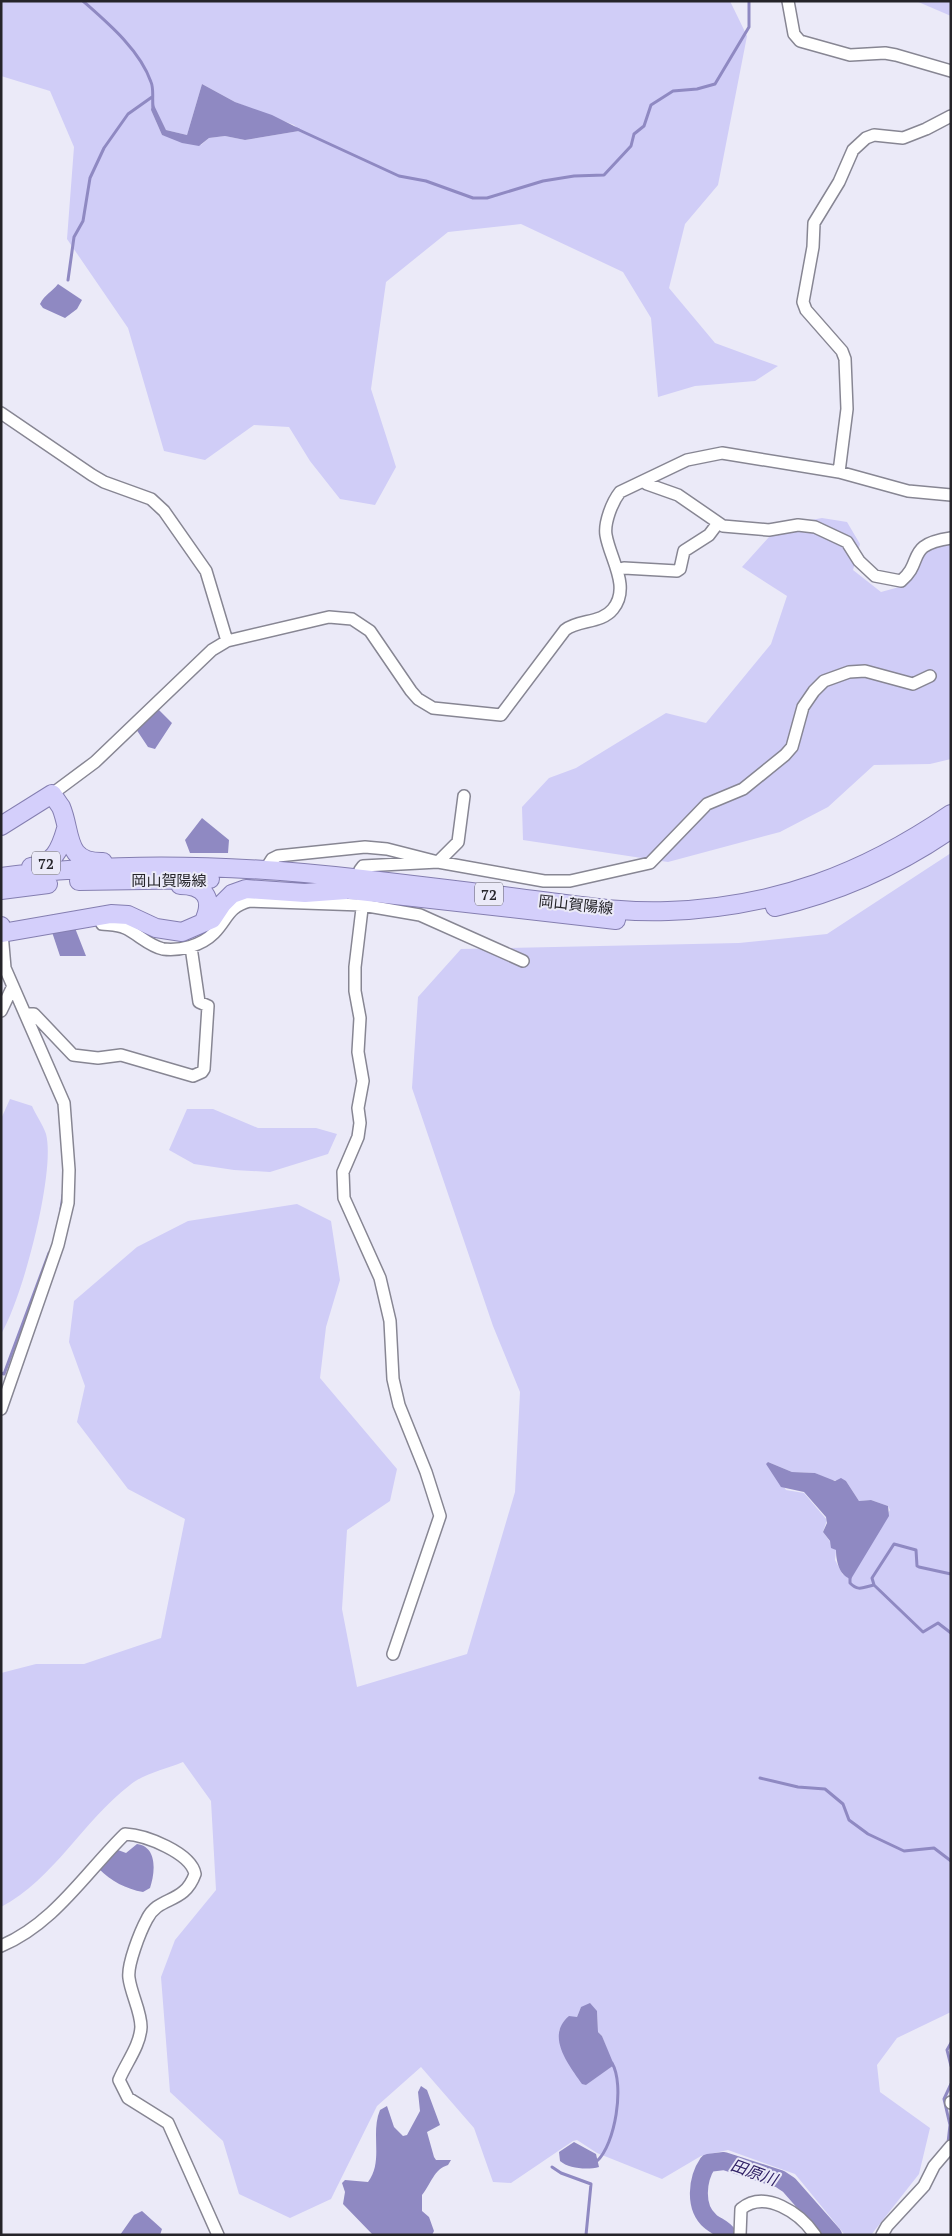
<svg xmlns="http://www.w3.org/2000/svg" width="952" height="2236" font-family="'PT Serif','Noto Sans JP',serif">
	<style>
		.green { fill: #d0cdf7; fill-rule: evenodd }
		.water { fill: #8f89c2 }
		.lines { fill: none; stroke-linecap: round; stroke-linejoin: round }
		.stream { stroke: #8f89c2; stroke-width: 3 }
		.river { stroke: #8f89c2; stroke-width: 18 }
		.street-casing { stroke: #878693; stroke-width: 14 }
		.primary-casing { stroke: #847eb0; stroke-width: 20 }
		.street { stroke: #fff; stroke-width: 11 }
		.primary { stroke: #d4cffb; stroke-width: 18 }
		.labels { text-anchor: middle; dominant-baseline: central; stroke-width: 4; stroke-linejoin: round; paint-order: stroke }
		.shield { fill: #ebeaf8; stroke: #605f67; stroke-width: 1 }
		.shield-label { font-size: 14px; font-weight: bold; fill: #252429 }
		.street-label { font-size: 15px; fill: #252429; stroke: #ebeaf8 }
		.water-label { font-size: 16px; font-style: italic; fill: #322367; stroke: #ebeaf8 }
	</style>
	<rect width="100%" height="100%" fill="#ebeaf8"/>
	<!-- green -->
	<path class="green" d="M 1,1 L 730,1 L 747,36 L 718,185 L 685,224 L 669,288 L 715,343 L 778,366 L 755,381 L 695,386 L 658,397 L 651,318 L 623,272 L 521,224 L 448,232 L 386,282 L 371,389 L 396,467 L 375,505 L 340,499 L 310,461 L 289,427 L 254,425 L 205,460 L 164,451 L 128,328 L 67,239 L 74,147 L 50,91 L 1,76 ZM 202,84 L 235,102 L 294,125 L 299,131 L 245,140 L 225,136 L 209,138 L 201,145 L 162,135 L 151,110 L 152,103 L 166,130 L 187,135 Z
		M 916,1 L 951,1 L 951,16 Z
		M 822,518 L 847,522 L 860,544 L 853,570 L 881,592 L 903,586 L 915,557 L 934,543 L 951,544 L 951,759 L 930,764 L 874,765 L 828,807 L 780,832 L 668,862 L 523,840 L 522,807 L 549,778 L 576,768 L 666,713 L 706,723 L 771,644 L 787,596 L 742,567 L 779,526 Z
		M 951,853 L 951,2012 L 897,2038 L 877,2065 L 880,2092 L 930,2128 L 919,2174 L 871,2235 L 845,2235 L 795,2174 L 728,2150 L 701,2156 L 662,2179 L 597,2153 L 577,2140 L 573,2141 L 511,2183 L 493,2182 L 474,2128 L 421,2067 L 377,2106 L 331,2199 L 290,2218 L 239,2194 L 223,2141 L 170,2092 L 161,1977 L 175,1940 L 216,1890 L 211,1801 L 183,1762 C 166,1769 143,1774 130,1785 C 83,1821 54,1879 1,1907 L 1,1673 L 36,1664 L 84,1664 L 161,1638 L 185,1519 L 128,1489 L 77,1422 L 85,1386 L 69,1342 L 74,1301 L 137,1247 L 188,1221 L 297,1204 L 331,1221 L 340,1280 L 326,1327 L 320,1378 L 397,1469 L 390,1501 L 347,1530 L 342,1609 L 357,1687 L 467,1654 L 515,1492 L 520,1392 L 493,1326 L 412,1088 L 418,997 L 461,949 L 739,943 L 827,934 ZM 768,1462 L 792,1472 L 815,1473 L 830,1480 L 846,1481 L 859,1501 L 871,1500 L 888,1506 L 890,1510 L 843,1575 L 835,1560 L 836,1550 L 823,1532 L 827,1520 L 804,1493 L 786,1490 ZM 581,2007 L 597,2011 L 598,2032 L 602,2036 L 613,2065 L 586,2085 C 573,2068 558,2053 559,2030 L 573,2017 L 577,2017 Z
		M 10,1099 L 32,1106 C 36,1115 43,1125 46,1134 C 56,1172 22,1300 1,1334 L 1,1119 Z
		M 187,1109 L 213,1109 L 258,1128 L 316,1128 L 337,1134 L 328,1154 L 270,1172 L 234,1170 L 194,1164 L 169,1150 Z"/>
	<!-- water -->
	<path class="water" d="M 202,84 L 235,102 L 272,115 L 300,129 L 299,131 L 245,140 L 225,136 L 209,138 L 199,146 L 182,143 L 162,135 L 151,110 L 152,101 L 166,130 L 187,135 Z
		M 58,284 L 82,300 L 77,309 L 65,318 L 43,308 L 40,304 C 45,294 52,292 58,284 Z
		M 158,709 L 172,723 L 155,749 L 148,747 L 136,729 Z
		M 202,818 L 229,840 L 228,853 L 190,853 L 185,840 Z
		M 75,928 L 86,956 L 60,956 L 52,932 Z
		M 768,1462 L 792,1472 L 815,1473 L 835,1481 L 841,1478 L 846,1481 L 859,1501 L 871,1500 L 888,1506 L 889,1516 L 851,1579 C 839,1576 836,1560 836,1550 L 831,1548 L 830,1541 L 823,1532 L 827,1523 L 826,1517 L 804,1492 L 781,1487 L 766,1464 Z
		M 137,1844 C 158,1847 155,1873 150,1888 L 143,1892 C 126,1889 111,1881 99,1869 L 118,1850 L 126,1853 Z
		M 590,2003 L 597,2011 L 598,2032 L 602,2036 L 614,2065 L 586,2085 L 582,2084 C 569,2065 545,2036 569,2016 L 577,2017 L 581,2007 Z
		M 421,2086 L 427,2090 L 440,2125 L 427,2132 L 434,2157 L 436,2160 L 451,2160 L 448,2165 C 434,2169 431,2184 422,2195 L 422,2211 L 429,2217 L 434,2231 L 432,2235 L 373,2235 L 343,2204 L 345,2192 L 342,2183 L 345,2180 L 368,2182 C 384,2161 370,2134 380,2110 L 387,2106 L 394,2127 L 403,2136 L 407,2135 L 420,2111 L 418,2092 Z
		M 574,2142 L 596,2154 L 599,2167 C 588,2170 569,2169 560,2161 L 559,2152 Z
		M 142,2211 L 162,2229 L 160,2235 L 120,2235 L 134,2215 Z"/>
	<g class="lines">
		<!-- stream -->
		<path class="stream" d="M 83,1 C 108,23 140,50 151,82 C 154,89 152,98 153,106
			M 297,129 L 399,176 L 426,181 L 473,198 L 487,198 L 543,181 L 574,176 L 604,175 L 631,146 L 634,134 L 644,126 L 651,105 L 673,91 L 697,89 L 715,84 L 749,27 L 749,1
			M 68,280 L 74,237 L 83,221 L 90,178 L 104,148 L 128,114 L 152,97
			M 61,1209 L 63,1195
			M 1,1373 L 4,1374 L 49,1253
			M 850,1575 L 850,1583 C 859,1592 863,1587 874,1585 L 923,1632 L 938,1623 L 951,1633
			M 874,1585 L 872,1578 L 894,1544 L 916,1550 L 917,1566 L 919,1567 L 951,1574
			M 760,1778 L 798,1787 L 825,1789 L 843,1804 L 849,1820 L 868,1834 L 904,1851 L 934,1848 L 951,1861
			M 951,2043 L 947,2050 L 951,2066
			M 948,2143 L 950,2125 L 944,2099 L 951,2084
			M 597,2161 C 615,2145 625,2085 612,2063
			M 552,2167 L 561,2173 L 591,2184 L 586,2235"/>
		<!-- river -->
		<path class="river" d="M 728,2235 C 724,2228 715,2226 710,2221 C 694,2207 697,2179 708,2163 L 724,2161 L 780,2179 L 789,2185 L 833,2235"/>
		<!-- street casing -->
		<g class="street-casing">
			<path id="street" d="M 788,1 L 794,34 L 800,41 L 850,55 L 885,53 L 896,55 L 951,71
				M 1,413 L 92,475 L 104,482 L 151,499 L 164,511 L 206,571 L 227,641
				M 839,472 L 847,409 L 845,359 L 842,351 L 806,310 L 803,302 L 813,247 L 814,223 L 839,182 L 853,150 L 866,138 L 874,135 L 903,138 L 926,129 L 951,116
				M 644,481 L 647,484 L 678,495 L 723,526 L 769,530 L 798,525 L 815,527 L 847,542 L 859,561 L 875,576 L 901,581 C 925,561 904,545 951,538
				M 617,570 L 624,568 L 677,571 L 680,569 L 684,551 L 709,535 L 718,523
				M 52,794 L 95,762 L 212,650 L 227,641 L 329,617 L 352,619 L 370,631 L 411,691 L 418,699 L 433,708 L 501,715 L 565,630 C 579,619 601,624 613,609 C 631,587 610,559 606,535 C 604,523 612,502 620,492 L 687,460 L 722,453 L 839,472 L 908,491 L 951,495
				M 265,870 L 272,859 L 278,856 L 365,847 L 387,849 L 438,862 L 544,881 L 570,881 L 650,863 L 707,804 L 743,789 L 785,755 L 792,747 L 803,707 L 814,691 L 824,681 L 849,672 L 865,671 L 913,684 L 930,676
				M 359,879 L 360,870 L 363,866 L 438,862 L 458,842 L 464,796
				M 364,892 L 355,967 L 355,991 L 360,1018 L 358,1052 L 363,1081 L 358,1108 L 360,1123 L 358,1137 L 343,1172 L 344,1198 L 380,1278 L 390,1321 L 393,1379 L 399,1405 L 426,1472 L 440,1516 L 393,1654
				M 98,916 L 102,924 C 110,925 119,925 125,928 C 138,934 149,946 163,949 C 180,951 201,946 214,933 C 228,919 227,907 250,901 L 362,905 L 420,915 L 523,961
				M 1,1011 L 13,986
				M 25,1014 L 34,1014 L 73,1055 L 98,1058 L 121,1055 L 193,1076 L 202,1072 L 204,1069 L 208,1006 L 199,1002 L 191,947
				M 1,1409 L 58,1245 L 68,1203 L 69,1170 L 64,1103 L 5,968 L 2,933
				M 1,1946 C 54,1924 86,1872 125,1834 C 146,1835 191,1853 195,1874 C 184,1905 159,1895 147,1919 C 140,1932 127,1965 129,1978 C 131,1994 141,2011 141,2027 C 140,2046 126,2063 119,2080 L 128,2098 L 168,2123 L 218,2235
				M 951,2102 L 951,2103
				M 740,2235 L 741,2209 C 765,2189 800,2213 815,2235
				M 882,2235 L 887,2226 L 924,2186 L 934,2166 L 951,2146"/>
		</g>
		<!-- primary casing -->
		<g class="primary-casing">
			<path id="primary" d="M 1,826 L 52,794 C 55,798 58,803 61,807 C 72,833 64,863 103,862
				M 31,867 C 54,864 60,850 66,829
				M 1,877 C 120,860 243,865 362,879 C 422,886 482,893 542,901 C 584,906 626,913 668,911 C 776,907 863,874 951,814
				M 79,881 L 210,879
				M 180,885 C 207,885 214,901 203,923
				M 333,888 L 616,920
				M 1,890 L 48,884
				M 775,907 C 839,892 896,867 951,829
				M 1,926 L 2,933 L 111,914 L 128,915 L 156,928 L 182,932 L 212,919 L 222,904 L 232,894 L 246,889 L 305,893 L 346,890"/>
		</g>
		<!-- street -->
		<use href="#street" class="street"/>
		<!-- primary -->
		<use href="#primary" class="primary"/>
	</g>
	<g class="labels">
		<!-- shield labels -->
		<g class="shield">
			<rect x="32" y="851.5" width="28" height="23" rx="4"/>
			<rect x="475" y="882.5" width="28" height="23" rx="4"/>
		</g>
		<g class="shield-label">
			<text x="46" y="863">72</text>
			<text x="489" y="894">72</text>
		</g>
		<!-- street labels -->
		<g class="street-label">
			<text x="169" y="880">岡山賀陽線</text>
			<text transform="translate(576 904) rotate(6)">岡山賀陽線</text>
		</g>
		<!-- water labels -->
		<g class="water-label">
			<text transform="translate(754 2172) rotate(20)">田原川</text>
		</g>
	</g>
	<!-- border -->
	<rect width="952" height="2236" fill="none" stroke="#252429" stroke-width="5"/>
</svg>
